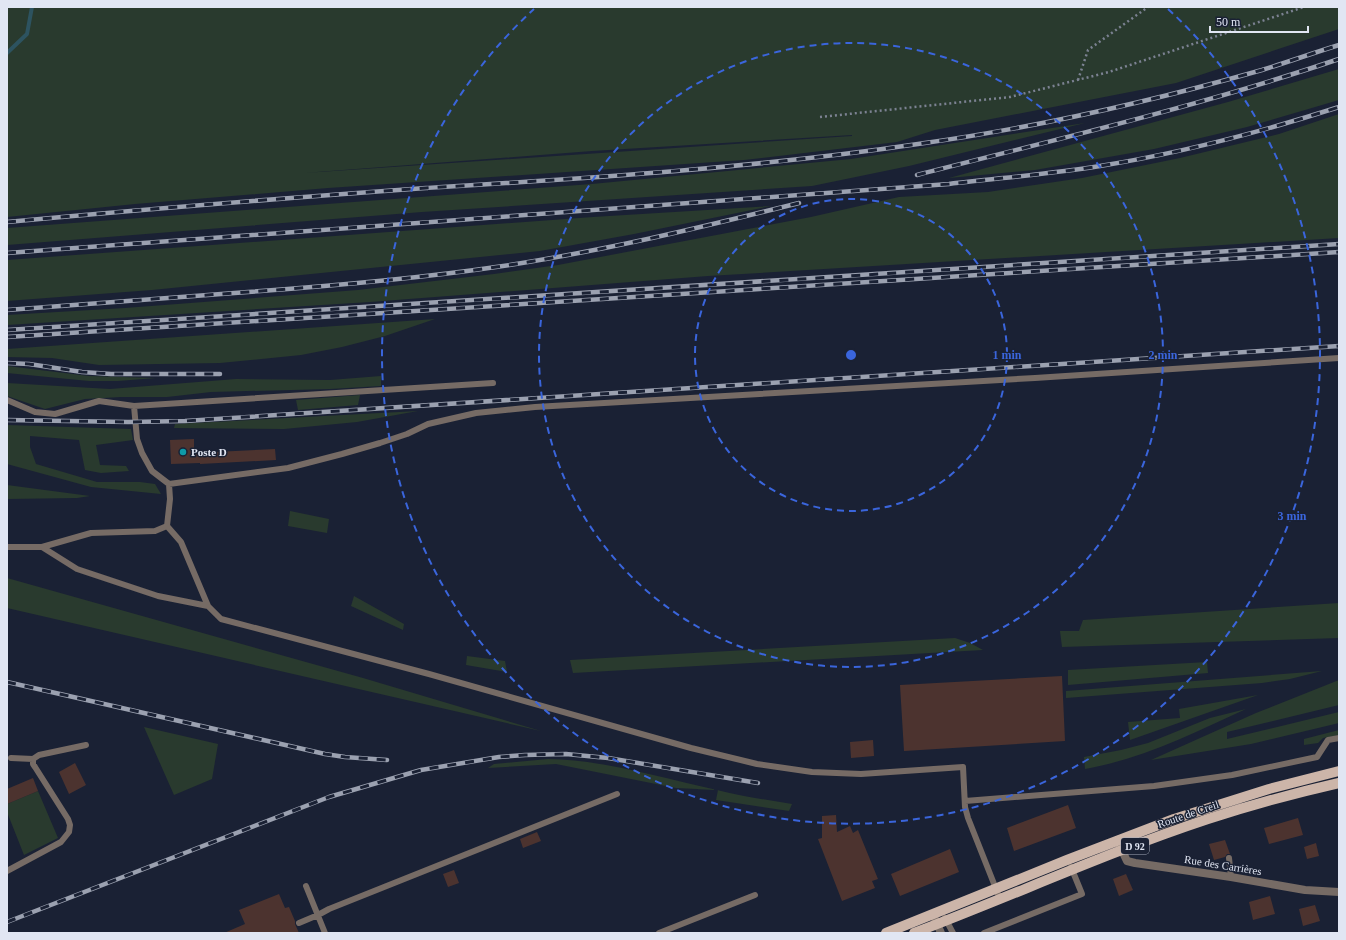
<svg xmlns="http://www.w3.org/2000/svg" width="1346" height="940" font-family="'Times New Roman',serif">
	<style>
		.green { fill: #293a2e; fill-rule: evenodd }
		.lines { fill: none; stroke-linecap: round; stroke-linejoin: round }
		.stream { stroke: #2d5360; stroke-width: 4 }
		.building { fill: #4c332f }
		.path { stroke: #7c8292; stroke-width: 2.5; stroke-dasharray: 2 3; stroke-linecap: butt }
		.lane { stroke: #766b65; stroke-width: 6 }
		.street { stroke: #766b65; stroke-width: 8 }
		.primary { stroke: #ccb5a9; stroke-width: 10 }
		.rail-casing { stroke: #9ba1b0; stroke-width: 4.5 }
		.rail { stroke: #1a2134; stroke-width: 3; stroke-dasharray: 9; stroke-linecap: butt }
		.ring { fill: none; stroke: #3a65dc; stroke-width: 2; stroke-dasharray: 7 5 }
		.culture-dot { fill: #0f9aa8; stroke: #1a2134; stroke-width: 1.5 }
		.labels { text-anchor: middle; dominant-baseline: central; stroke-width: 3; stroke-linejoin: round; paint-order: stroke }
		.shield { fill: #1a2134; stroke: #a5abba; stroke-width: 1 }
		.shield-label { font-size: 10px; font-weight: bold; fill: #e1e6f3 }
		.poi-label { font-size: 11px; font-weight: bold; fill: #e1e6f3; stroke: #1a2134; text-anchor: start }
		.street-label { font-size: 11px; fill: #e1e6f3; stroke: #1a2134 }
		.centre { fill: #3a65dc; stroke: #1a2134; stroke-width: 2 }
		.ring-label { font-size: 12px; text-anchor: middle; font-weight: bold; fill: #3a65dc; stroke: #1a2134; stroke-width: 3; stroke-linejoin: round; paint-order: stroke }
	</style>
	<rect width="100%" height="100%" fill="#1a2134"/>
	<!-- green -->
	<path class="green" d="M 7,7 L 1339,7 L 1339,29 L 1176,83 L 935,130 L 897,142 L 744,160 L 328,188 L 135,204 L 7,217 ZM 852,135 L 852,136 L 304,173 L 592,151 Z
		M 1339,69 L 1339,100 L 1247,127 L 1154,149 L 1035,170 L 949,178 L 1228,102 Z
		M 1339,114 L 1339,238 L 708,276 L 370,302 L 7,325 L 7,315 L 125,308 L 358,290 L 494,274 L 558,265 L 811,217 L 899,197 L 988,192 L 1082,178 L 1180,158 L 1279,134 Z
		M 1085,123 L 909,166 L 812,186 L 422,212 L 7,245 L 7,228 L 592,184 L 851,159 Z
		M 771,206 L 634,234 L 540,251 L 152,290 L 7,301 L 7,260 L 593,217 Z
		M 435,319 L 385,336 L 342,347 L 301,355 L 220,363 L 99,365 L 52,358 L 7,357 L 7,349 Z
		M 7,366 L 89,376 L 156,378 L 118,381 L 89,381 L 7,373 Z
		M 381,376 L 381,386 L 330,389 L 211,392 L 167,397 L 121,397 L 85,399 L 45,409 L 7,396 L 7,383 L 110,389 L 236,379 L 330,380 Z
		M 360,395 L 358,405 L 298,410 L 296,400 Z
		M 418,411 L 357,422 L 284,429 L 174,428 L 175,424 Z
		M 7,425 L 131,429 L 133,440 L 96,445 L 100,465 L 126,466 L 129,471 L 101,473 L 85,470 L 79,440 L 30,436 L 30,447 L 36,464 L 97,482 L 140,482 L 155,484 L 161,494 L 91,487 L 7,464 Z
		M 7,485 L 90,496 L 77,498 L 7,499 Z
		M 290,511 L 329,519 L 327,533 L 288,526 Z
		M 7,578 L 363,678 L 541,731 L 7,608 Z
		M 354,596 L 404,624 L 403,630 L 351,606 Z
		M 1339,603 L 1339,638 L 1062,647 L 1060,631 L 1079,631 L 1083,620 Z
		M 955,638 L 970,643 L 983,650 L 573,673 L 570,660 Z
		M 467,656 L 505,661 L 507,672 L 466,665 Z
		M 1207,662 L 1208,673 L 1068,685 L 1068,670 Z
		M 1322,671 L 1290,679 L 1262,683 L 1066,698 L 1066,691 Z
		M 1339,680 L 1339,705 L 1227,732 L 1227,739 L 1339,712 L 1339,723 L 1251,744 L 1151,760 L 1256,713 Z
		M 1258,695 L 1130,740 L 1128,722 L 1180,718 L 1179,709 Z
		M 1246,709 C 1194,733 1142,759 1085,769 L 1084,757 L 1121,750 L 1148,743 L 1210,718 Z
		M 144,727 L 218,744 L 212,779 L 174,795 Z
		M 1339,730 L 1339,735 L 1323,738 L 1318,743 L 1304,745 L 1304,739 Z
		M 548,759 C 606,760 661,778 717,790 C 741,796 767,800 792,804 L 789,811 L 716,800 L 718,790 L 676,788 L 556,764 L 488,768 L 494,764 Z
		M 38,791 L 58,838 L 24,855 L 7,812 L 7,804 Z"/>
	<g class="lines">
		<!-- stream -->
		<path class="stream" d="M 7,53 L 27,34 L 32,7"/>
	</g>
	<!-- building -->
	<path class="building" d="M 194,439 L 194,453 L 275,449 L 276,460 L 200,464 L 200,463 L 171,464 L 170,440 Z
		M 1062,676 L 1065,741 L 904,751 L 900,685 Z
		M 873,740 L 874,756 L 851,758 L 850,742 Z
		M 75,763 L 86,785 L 69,794 L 59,772 Z
		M 33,778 L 38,791 L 7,804 L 7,789 Z
		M 1068,805 L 1076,828 L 1014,851 L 1007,828 Z
		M 836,815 L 837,832 L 850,826 L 853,833 L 858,830 L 878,879 L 872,881 L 875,888 L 842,901 L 818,839 L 822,838 L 822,816 Z
		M 1298,818 L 1303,835 L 1269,844 L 1264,828 Z
		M 537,832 L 541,841 L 523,848 L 520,839 Z
		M 1225,840 L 1230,854 L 1227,854 L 1225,857 L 1214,860 L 1209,844 Z
		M 1316,843 L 1319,856 L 1307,859 L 1304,847 Z
		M 950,849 L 959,872 L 900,896 L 891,874 Z
		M 454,870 L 459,883 L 448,887 L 443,874 Z
		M 1126,874 L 1133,890 L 1119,896 L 1113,879 Z
		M 279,894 L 285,908 L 289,907 L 295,921 L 295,924 L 299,933 L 224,933 L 245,924 L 239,910 Z
		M 1270,896 L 1275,914 L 1253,920 L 1249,902 Z
		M 1315,905 L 1320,921 L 1303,926 L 1299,909 Z"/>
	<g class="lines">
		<!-- path -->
		<path class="path" d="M 1078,80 L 1088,50 L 1148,7
			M 820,117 L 1010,97 L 1109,72 L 1304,7"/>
		<!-- lane -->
		<path class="lane" d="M 493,383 L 134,406 L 137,439 L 142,453 L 152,471 L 169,484 L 170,499 L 167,526 L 181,542 L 208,606 L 221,619 L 429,674 L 691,748 L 757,764 L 812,772 L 861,774 L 963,767 L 965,807 L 968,818 L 1000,899
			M 7,400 L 35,412 L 55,414 L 99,401 L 134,406
			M 169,484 L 288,468 L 342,454 L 380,443 L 407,434 L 428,424 L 476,413 L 535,407 L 1035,378 L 1339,358
			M 7,547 L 42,547 L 77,569 L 158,596 L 208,606
			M 42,547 L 91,533 L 155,531 L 167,526
			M 11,758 L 33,759
			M 965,801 L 1154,786 L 1232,775 L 1317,757 L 1328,740 L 1339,738
			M 1229,858 L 1231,877
			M 7,871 L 61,842 L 69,832 L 70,825 L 68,819 L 35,767 L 33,764 L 33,759 L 39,755 L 86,745
			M 306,886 L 325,933
			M 945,918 L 953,933
			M 299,923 L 318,915 L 329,909 L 617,794
			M 659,933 L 755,895
			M 984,933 L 1082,894 L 1071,867"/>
		<!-- street -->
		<path class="street" d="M 1117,840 L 1127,861 L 1135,863 L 1231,877 L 1305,890 L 1339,892
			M 935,919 L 941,933"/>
		<!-- primary -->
		<path class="primary" d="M 886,933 L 1067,860 L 1174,819 L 1269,789 L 1339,771
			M 914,933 C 1012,896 1108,852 1208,819 C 1251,805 1295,793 1339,783"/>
		<!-- rail casing -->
		<g class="rail-casing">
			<path id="rail" d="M 917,175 C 1058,139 1200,106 1339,59
				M 7,222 C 146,209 286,198 426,188 C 590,178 755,168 918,144 C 1034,128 1149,102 1262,70 C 1288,62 1313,53 1339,45
				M 7,253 L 949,184 C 999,178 1050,174 1100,166 C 1181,153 1261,132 1339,107
				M 7,310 C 87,304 168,298 248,292 C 331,286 414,279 496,267 C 599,252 699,228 799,203
				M 7,330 C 451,302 895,273 1339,244
				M 7,337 L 1339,252
				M 7,363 L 29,364 L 82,372 L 111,374 L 220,374
				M 7,420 L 128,422 L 185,421 L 1339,346
				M 7,682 L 325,754 L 345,757 L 387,760
				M 7,922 L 329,797 L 421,770 L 499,757 L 525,755 L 566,754 L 608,758 L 758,783"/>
		</g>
		<!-- rail -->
		<use href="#rail" class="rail"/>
	</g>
	<!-- distance rings -->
	<g class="ring">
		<circle cx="851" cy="355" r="156"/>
		<circle cx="851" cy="355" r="312"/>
		<path d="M1168 9A469 469 0 1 1 534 9"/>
	</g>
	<!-- markers -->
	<circle class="culture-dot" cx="183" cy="452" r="4"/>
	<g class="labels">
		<!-- shield labels -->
		<rect class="shield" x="1121" y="838" width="28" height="16" rx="3"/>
		<g class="shield-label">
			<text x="1135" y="846">D 92</text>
		</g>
		<!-- poi labels -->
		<g class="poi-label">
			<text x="191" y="452">Poste D</text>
		</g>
		<!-- street labels -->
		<g class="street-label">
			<text transform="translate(1188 814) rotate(-19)">Route de Creil</text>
			<text transform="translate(1223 865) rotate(9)">Rue des Carrières</text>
		</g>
	</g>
	<circle cx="851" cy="355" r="6" class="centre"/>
	<g class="ring-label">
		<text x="1007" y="359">1 min</text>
		<text x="1163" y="359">2 min</text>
		<text x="1292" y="520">3 min</text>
	</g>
	<!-- border -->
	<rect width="1346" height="940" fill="none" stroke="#e1e6f3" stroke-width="16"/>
	<!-- scale -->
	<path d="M1210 26v6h98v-6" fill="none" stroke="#e1e6f3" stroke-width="2"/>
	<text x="1216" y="26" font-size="12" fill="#e1e6f3" stroke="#1a2134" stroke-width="3" paint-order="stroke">50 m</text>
</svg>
